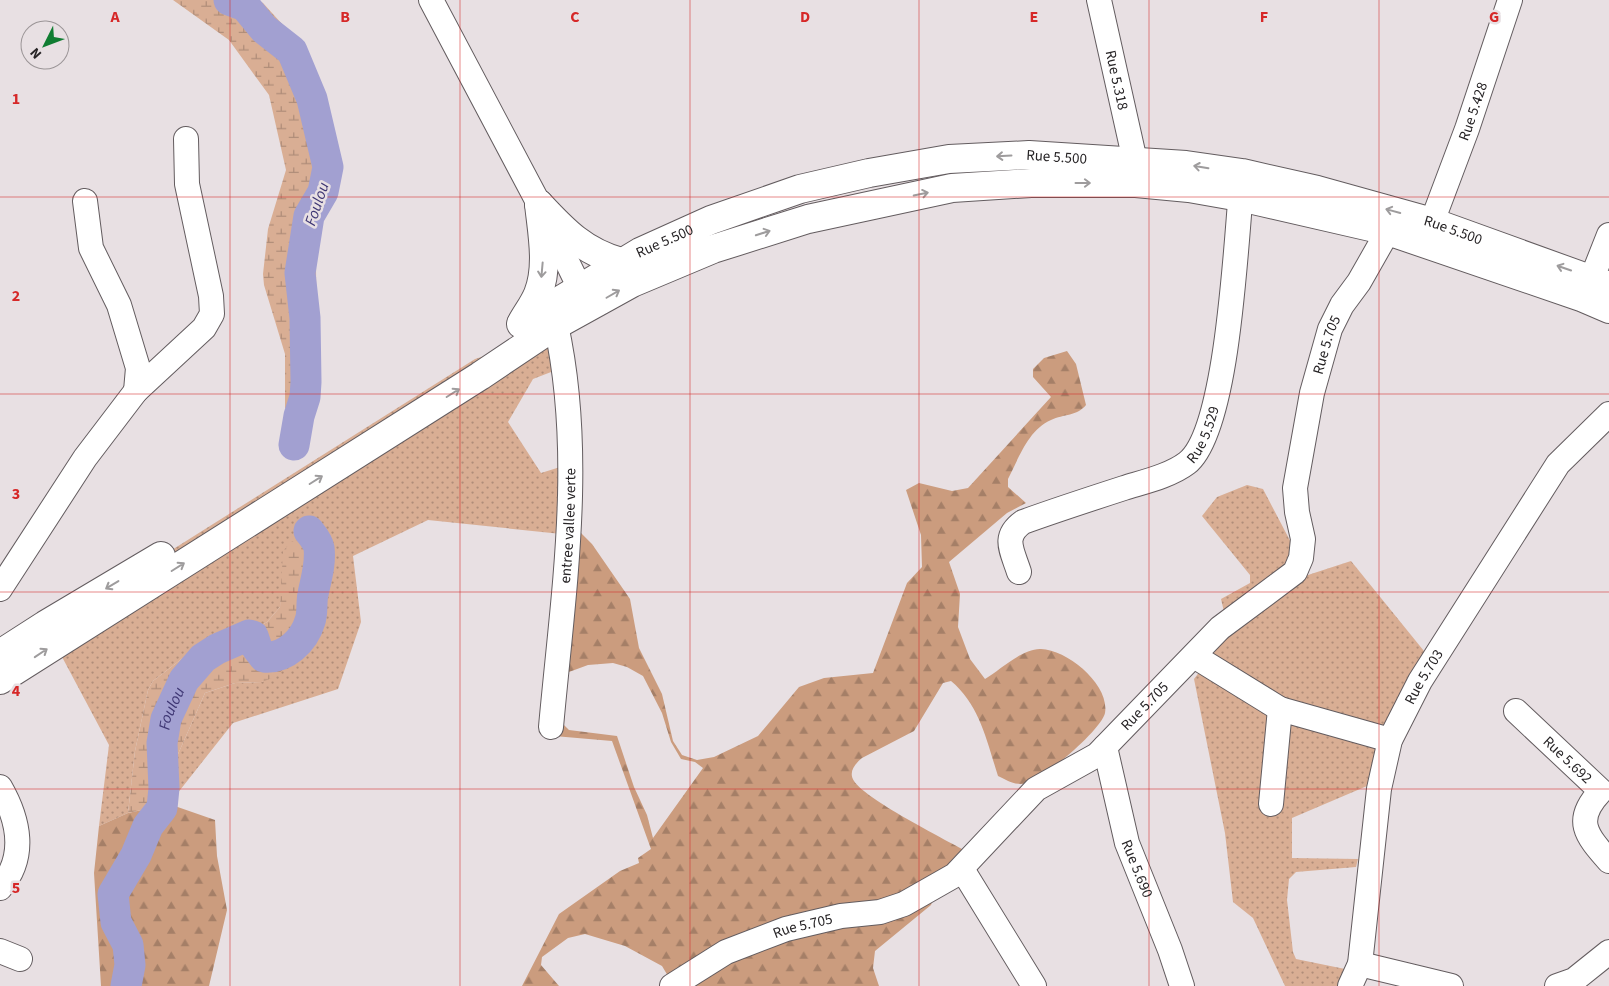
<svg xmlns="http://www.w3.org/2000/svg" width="1609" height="986" font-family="'Source Sans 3',sans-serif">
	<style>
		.grass { fill: url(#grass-dots) }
		.forest { fill: url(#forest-firs); fill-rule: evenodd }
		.wetland { fill: url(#wetland-marsh) }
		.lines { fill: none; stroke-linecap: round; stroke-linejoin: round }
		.river { stroke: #a2a0d1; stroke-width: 31 }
		.minor-casing { stroke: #635c5f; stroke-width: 26 }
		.major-casing { stroke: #635c5f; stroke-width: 30 }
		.minor { stroke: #fff; stroke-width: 24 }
		.major { stroke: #fff; stroke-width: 28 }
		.oneway { stroke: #9e9c9d }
		.grid { fill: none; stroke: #d62828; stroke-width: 1; stroke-opacity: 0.55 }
		.labels { text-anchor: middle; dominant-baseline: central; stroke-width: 5; stroke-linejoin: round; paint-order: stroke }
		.street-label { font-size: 15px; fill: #272426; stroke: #e8e0e3 }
		.water-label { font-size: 16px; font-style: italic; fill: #3f3774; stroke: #e8e0e3 }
		.grid-label { font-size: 16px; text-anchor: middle; font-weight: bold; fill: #d62828; stroke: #e8e0e3; stroke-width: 5; stroke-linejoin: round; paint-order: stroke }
	</style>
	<defs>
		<pattern id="grass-dots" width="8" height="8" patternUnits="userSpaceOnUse" patternTransform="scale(1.25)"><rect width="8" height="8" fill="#d9ae94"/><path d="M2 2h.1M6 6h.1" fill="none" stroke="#b08d79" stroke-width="1.8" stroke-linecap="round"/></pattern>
		<pattern id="forest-firs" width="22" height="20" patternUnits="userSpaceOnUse" patternTransform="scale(1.25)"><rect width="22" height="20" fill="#cb9c7e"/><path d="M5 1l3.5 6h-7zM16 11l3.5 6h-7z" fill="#a57f67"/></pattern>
		<pattern id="wetland-marsh" width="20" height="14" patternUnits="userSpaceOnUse" patternTransform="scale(1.25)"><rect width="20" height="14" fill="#d9ae94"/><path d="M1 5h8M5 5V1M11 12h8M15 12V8" fill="none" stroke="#b08d79"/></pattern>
	</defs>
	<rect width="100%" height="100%" fill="#e8e0e3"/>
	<!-- grass -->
	<path class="grass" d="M 557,324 L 564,367 L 533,379 L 508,422 L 541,473 L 573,463 L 571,535 L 428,520 L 353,556 L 361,622 L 338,689 L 233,723 L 169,804 L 171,770 L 205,693 L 235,683 L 262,682 L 307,642 L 317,614 L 322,567 L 318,541 L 283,585 L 280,607 L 267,622 L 250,632 L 201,644 L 153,681 L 148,690 L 135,751 L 128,813 L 99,826 L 109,745 L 45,625 L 175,548 L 475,359 L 522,344 Z
		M 1247,485 L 1263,489 L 1308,575 L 1351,561 L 1428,656 L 1401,699 L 1367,786 L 1292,818 L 1292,858 L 1358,859 L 1356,867 L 1296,872 L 1289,879 L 1287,900 L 1293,952 L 1296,959 L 1345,969 L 1351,975 L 1354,986 L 1285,986 L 1253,918 L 1233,902 L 1225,833 L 1194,679 L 1229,633 L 1221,599 L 1250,583 L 1250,575 L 1202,516 L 1217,497 Z"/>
	<!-- forest -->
	<path class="forest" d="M 1067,351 L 1076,364 L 1086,405 C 1077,416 1064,414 1051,420 C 1028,430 1019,458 1008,479 L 1008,487 L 1026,503 L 1007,513 L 949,562 L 960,594 L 958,627 L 970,659 L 985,679 C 1000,670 1023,648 1041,649 C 1068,650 1110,685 1105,713 C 1102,729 1043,780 1027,783 C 1016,786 1008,781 998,776 C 987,742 980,705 951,681 L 943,683 L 914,731 L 862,758 C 855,764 848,772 854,781 C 865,799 944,839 966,851 L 939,883 L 931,905 L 875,951 L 873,968 L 879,986 L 674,986 L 662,966 L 625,946 L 585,934 L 568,938 L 542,957 L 541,965 L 559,986 L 522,986 L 559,914 L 620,871 L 639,863 L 638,858 L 651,849 L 612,741 L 554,736 L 580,532 L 592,544 L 630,599 L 639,648 L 662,694 L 673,741 L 682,755 L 697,760 L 714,757 L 758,736 L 799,687 L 824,678 L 873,673 L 907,583 L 922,567 L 921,535 L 906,490 L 919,483 L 952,491 L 968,488 L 1051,397 L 1033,377 L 1033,369 L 1044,358 ZM 613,663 L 627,667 L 643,676 L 662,713 L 671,742 L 681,759 L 695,762 L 703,768 L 653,838 L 647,815 L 634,787 L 617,736 L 569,730 L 564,725 L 565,689 L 569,672 L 588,665 Z
		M 169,804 L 215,820 L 217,856 L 227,910 L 209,986 L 101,986 L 94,873 L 99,826 L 128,813 Z"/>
	<!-- wetland -->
	<path class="wetland" d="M 173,0 L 258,0 L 263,3 L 292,35 L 320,84 L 334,141 L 322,191 L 316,264 L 317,391 L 314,405 L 302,414 L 288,407 L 285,408 L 285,354 L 264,285 L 263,274 L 268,229 L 286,170 L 269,95 L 229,40 Z
		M 304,539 L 318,541 L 322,567 L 317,615 L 307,642 L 277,676 L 262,682 L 235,683 L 205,693 L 171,770 L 169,804 L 128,813 L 135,751 L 148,690 L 153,681 L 201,644 L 250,632 L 267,622 L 280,607 L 283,551 L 291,542 Z"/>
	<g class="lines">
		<!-- river -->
		<g class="river">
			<path d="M 229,0 L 245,6 L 264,29 L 292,51 L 312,99 L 328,167 L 323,192 L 309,216 L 300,273 L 305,318 L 306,382 L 305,397 L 299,416 L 294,445"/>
			<path id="s1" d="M 126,986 L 130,965 L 128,945 L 116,922 L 113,894 L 136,855 L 148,826 L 162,808 L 164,788 L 162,743 L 166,719 L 184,680 L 203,658 L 217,649 L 249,635 L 253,636 L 257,648 L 264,657 C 285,659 304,641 310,621 C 313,613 311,603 313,594 C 316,579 321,564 319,548 C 318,542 313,536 309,531"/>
		</g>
		<!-- minor casing -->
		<g class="minor-casing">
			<g id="minor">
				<path d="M 431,0 L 539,204 L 588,305"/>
				<path id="s2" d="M 1099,0 L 1135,161 L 1135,178"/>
				<path d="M 85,201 L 91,248 L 119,305 L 138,368 L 136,391"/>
				<path id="s3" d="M 1432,222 L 1467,129 L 1510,0"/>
				<path d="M 1592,278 L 1609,235"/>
				<path id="s4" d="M 1019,572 C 1012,550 1002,537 1023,522 C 1056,510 1090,499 1124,488 C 1143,482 1170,476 1187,463 C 1229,430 1236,236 1242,180"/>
				<path d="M 0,589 L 85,458 L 136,391 L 204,328 L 212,314 L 211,296 L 187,184 L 186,139"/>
				<path d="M 1194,656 L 1280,709 L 1390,740"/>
				<path id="s5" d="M 1516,711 L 1601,791 C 1573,820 1586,835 1609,861"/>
				<path id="s6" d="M 551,727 C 563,594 585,457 556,325"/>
				<path id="s7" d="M 1105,747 L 1127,843 L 1170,950 L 1182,986"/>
				<path d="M 0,787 C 19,820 27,857 0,888"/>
				<path d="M 1271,804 L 1280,709"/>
				<path d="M 962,869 L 1034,986"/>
				<path d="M 0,951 L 20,959"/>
				<path d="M 1360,964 L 1451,986"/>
				<path id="s8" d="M 672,986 L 726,952 L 786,929 L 841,916 L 880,912 L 904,904 L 955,875 L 1036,789 L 1097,755 L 1220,628 L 1295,572 L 1301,558 L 1303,539 L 1297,512 L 1295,488 L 1312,393 L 1330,329 L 1342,305 L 1359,282 L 1388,231"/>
				<path id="s9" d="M 1350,986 L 1360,964 L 1379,789 L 1390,740 L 1420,681 L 1558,464 L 1609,414"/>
				<path d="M 1557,986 L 1574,980 L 1609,952"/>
			</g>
		</g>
		<!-- major casing -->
		<g class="major-casing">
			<g id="major">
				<path d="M 539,204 C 564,231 584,252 621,262"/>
				<path d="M 522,322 C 527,313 534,304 538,294 C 549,266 542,233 539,204"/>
				<path id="s10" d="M 521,324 L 640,252 L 711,220 L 800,189 L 869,173 L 949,159 L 1029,155 L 1186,165 L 1242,173 L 1317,190 L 1432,222 L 1609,286"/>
				<path d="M 0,654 L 45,625 L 161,556"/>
				<path d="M 0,680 L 480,376 L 556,325 L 632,283 L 713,249 L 808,219 L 952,188 L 1031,183 L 1136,183 L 1189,188 L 1240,197 L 1388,231 L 1581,297 L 1609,309"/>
			</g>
		</g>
		<!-- minor -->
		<use href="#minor" class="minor"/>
		<!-- major -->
		<use href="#major" class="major"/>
	</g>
	<!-- one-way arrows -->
	<defs><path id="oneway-shaft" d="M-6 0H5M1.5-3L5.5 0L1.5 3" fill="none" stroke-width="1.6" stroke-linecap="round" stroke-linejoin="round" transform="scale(1.25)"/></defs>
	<g class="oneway">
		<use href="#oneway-shaft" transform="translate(1004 156) rotate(177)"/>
		<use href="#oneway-shaft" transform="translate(1201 167) rotate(-171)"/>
		<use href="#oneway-shaft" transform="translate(1083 183)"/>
		<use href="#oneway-shaft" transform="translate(921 194) rotate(-11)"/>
		<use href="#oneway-shaft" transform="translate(1393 211) rotate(-165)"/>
		<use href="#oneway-shaft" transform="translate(763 233) rotate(-18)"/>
		<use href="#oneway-shaft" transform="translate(1564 268) rotate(-161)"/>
		<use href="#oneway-shaft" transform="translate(542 270) rotate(95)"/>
		<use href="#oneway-shaft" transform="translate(613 294) rotate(-30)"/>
		<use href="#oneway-shaft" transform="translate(453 393) rotate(-32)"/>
		<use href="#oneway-shaft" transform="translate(316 480) rotate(-32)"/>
		<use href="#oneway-shaft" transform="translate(178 567) rotate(-32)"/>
		<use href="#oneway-shaft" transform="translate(112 585) rotate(149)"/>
		<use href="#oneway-shaft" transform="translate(41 653) rotate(-34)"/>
	</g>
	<!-- grid -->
	<path class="grid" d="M 230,0 L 230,986M 460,0 L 460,986M 690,0 L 690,986M 919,0 L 919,986M 1149,0 L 1149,986M 1379,0 L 1379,986M 0,197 L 1609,197M 0,394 L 1609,394M 0,592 L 1609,592M 0,789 L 1609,789"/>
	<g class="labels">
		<!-- street labels -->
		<g class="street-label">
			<text stroke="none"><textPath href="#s2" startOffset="82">Rue 5.318</textPath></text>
			<text stroke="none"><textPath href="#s3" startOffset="118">Rue 5.428</textPath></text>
			<text stroke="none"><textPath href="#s10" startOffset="571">Rue 5.500</textPath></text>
			<text stroke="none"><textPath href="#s10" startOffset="976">Rue 5.500</textPath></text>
			<text stroke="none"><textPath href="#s10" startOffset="166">Rue 5.500</textPath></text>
			<text stroke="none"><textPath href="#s8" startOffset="999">Rue 5.705</textPath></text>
			<text stroke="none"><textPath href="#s4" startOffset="264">Rue 5.529</textPath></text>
			<text stroke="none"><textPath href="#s6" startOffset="202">entree vallee verte</textPath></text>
			<text stroke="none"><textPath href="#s9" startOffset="322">Rue 5.703</textPath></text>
			<text stroke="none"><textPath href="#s8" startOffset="564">Rue 5.705</textPath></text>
			<text stroke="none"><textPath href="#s5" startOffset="71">Rue 5.692</textPath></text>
			<text stroke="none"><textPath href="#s7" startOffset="126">Rue 5.690</textPath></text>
			<text stroke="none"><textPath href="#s8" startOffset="145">Rue 5.705</textPath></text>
		</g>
		<!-- water labels -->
		<g class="water-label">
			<text transform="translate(317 204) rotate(-71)">Foulou</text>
			<text stroke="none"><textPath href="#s1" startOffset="296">Foulou</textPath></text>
		</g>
	</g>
	<g class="grid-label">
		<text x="115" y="22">A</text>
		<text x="345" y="22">B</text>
		<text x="575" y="22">C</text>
		<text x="805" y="22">D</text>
		<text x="1034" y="22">E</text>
		<text x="1264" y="22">F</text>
		<text x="1494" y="22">G</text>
		<text x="16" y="104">1</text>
		<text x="16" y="301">2</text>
		<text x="16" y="499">3</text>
		<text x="16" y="696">4</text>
		<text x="16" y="893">5</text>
	</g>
	<!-- north arrow -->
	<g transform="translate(45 45) rotate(228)"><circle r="24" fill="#e8e0e3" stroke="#9b9597"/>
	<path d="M0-4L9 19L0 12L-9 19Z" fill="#107d32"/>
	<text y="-8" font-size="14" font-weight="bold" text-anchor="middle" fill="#272426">N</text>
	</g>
</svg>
